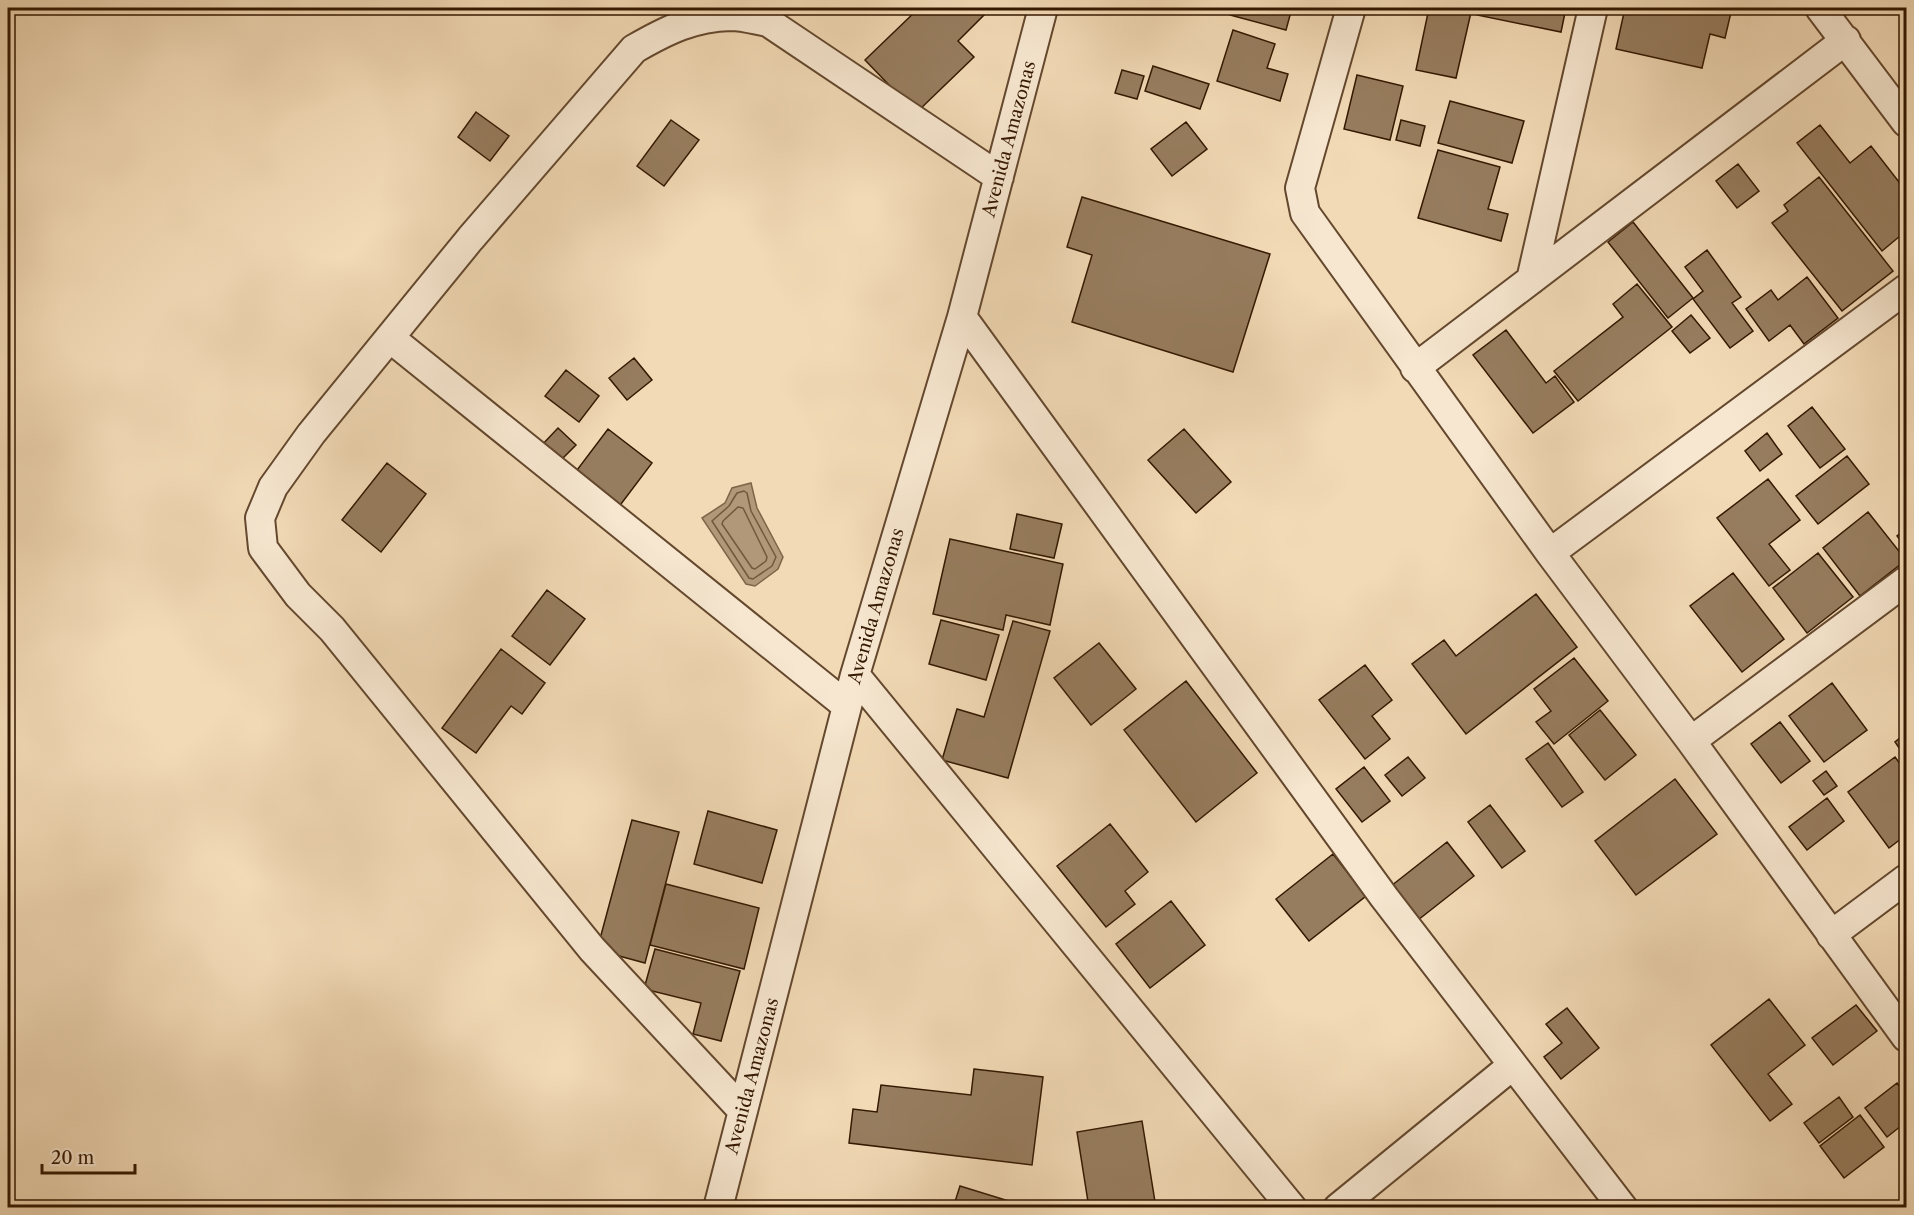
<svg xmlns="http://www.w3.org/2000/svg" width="1914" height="1215" font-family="'Libre Caslon Text',serif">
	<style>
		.water { fill: #b19878; stroke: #7f6548; stroke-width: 1.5 }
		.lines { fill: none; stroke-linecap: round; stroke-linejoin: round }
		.shore { stroke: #72583c; stroke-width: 1.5 }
		.building { fill: #977d5f; stroke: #341800; stroke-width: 1.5 }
		.minor-casing { stroke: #64482e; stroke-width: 32 }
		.minor { stroke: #f7e7d0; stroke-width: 28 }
		.labels { text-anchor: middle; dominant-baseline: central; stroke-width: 4.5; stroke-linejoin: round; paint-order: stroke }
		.street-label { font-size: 18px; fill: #341800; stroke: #f7e7d0 }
	</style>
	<rect width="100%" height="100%" fill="#f2dab6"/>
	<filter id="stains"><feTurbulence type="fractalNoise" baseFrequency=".00333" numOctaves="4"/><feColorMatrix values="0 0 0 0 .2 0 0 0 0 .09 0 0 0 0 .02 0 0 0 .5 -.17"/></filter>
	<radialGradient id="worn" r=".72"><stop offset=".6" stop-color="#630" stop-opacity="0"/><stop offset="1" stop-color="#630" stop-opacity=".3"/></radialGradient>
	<!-- water -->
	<path class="water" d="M 751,483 L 757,508 L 783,557 L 778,569 L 755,586 L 746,584 L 702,518 L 725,503 L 732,488 Z"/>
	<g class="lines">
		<!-- shore -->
		<path class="shore" d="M 744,491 L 747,493 L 751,511 L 776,557 L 772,566 L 753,579 L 749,578 L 712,521 L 729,506 L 737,493 Z
			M 738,507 L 743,508 L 767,557 L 766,561 L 755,569 L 752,568 L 722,524 L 723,521 Z"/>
	</g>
	<!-- building -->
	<path class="building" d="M 919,8 L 978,8 L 985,14 L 958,41 L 974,57 L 916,113 L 865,60 Z
		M 1232,8 L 1292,8 L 1286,30 L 1230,15 Z
		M 1429,8 L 1472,8 L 1456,78 L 1416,70 Z
		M 1478,8 L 1566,8 L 1561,32 L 1477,15 Z
		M 1625,8 L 1732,8 L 1725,38 L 1710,34 L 1702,68 L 1616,49 Z
		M 1233,30 L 1275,44 L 1267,68 L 1288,74 L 1280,101 L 1217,81 Z
		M 1153,66 L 1209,84 L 1200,109 L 1145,91 Z
		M 1122,70 L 1144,76 L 1137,99 L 1115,93 Z
		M 1357,75 L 1403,86 L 1390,140 L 1344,129 Z
		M 1450,101 L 1524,121 L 1512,163 L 1438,143 Z
		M 476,112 L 509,136 L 490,161 L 458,137 Z
		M 671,120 L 699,140 L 664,186 L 637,166 Z
		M 1401,120 L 1425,126 L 1420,146 L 1396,140 Z
		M 1186,122 L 1207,149 L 1172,176 L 1151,149 Z
		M 1820,125 L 1850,163 L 1871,146 L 1906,191 L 1906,231 L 1882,251 L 1797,143 Z
		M 1438,150 L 1500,167 L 1488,209 L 1508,214 L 1501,241 L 1418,218 Z
		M 1738,164 L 1759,191 L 1737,208 L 1716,181 Z
		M 1819,177 L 1893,271 L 1842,311 L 1772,223 L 1788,211 L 1784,205 Z
		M 1082,197 L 1270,254 L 1233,372 L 1072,322 L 1092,255 L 1067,247 Z
		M 1633,222 L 1693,298 L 1668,318 L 1608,242 Z
		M 1707,250 L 1741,297 L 1732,303 L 1753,331 L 1730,348 L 1693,299 L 1703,291 L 1685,267 Z
		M 1807,277 L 1838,318 L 1804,344 L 1790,325 L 1769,341 L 1746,309 L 1771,290 L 1778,300 Z
		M 1637,284 L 1672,327 L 1578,401 L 1554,371 L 1623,317 L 1613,304 Z
		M 1691,315 L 1710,338 L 1690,353 L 1672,331 Z
		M 1506,330 L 1546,383 L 1555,376 L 1574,402 L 1533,433 L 1473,355 Z
		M 634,358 L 652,380 L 627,400 L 609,378 Z
		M 566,370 L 599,396 L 579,422 L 545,396 Z
		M 1812,407 L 1845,449 L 1820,468 L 1788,426 Z
		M 558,428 L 576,445 L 558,463 L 541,446 Z
		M 608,429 L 652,463 L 618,508 L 574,474 Z
		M 1184,429 L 1231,482 L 1196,513 L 1148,460 Z
		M 1767,433 L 1782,454 L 1760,471 L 1745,451 Z
		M 1847,456 L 1869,484 L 1818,524 L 1796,496 Z
		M 387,463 L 426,494 L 381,552 L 342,520 Z
		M 1768,479 L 1800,520 L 1769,544 L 1790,570 L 1769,586 L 1717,518 Z
		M 1868,512 L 1906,560 L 1860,596 L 1823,548 Z
		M 1017,514 L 1062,524 L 1054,558 L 1010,549 Z
		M 1906,529 L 1906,548 L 1897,536 Z
		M 950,539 L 1063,564 L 1050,625 L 1006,615 L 1003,630 L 933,614 Z
		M 1818,553 L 1853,597 L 1807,633 L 1773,588 Z
		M 1733,573 L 1784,639 L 1742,672 L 1690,606 Z
		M 547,590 L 585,619 L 550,665 L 512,636 Z
		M 1536,594 L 1577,647 L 1466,734 L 1412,664 L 1444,640 L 1456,656 Z
		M 941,620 L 999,635 L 986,680 L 929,664 Z
		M 1013,621 L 1050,631 L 1008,778 L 942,760 L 957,709 L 984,717 Z
		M 1099,643 L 1136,689 L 1091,725 L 1054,678 Z
		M 501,649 L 545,683 L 522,714 L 511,706 L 476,753 L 442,728 Z
		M 1574,658 L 1608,701 L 1554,744 L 1536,722 L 1551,711 L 1534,689 Z
		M 1365,665 L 1392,700 L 1372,716 L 1390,739 L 1365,759 L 1319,700 Z
		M 1186,681 L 1257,773 L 1196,822 L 1124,730 Z
		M 1832,683 L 1867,730 L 1824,762 L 1789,716 Z
		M 1600,710 L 1636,755 L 1605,780 L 1569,735 Z
		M 1780,722 L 1810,761 L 1781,783 L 1751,744 Z
		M 1906,733 L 1906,758 L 1895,742 Z
		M 1548,743 L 1583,792 L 1562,807 L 1526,759 Z
		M 1408,757 L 1425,778 L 1402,796 L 1385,775 Z
		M 1895,757 L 1906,772 L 1906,835 L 1889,848 L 1848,792 Z
		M 1364,767 L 1390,801 L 1362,822 L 1336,789 Z
		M 1826,771 L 1837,786 L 1824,795 L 1813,781 Z
		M 1675,779 L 1717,834 L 1636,895 L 1595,841 Z
		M 1827,798 L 1844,821 L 1807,850 L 1789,827 Z
		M 1490,805 L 1525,851 L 1502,868 L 1468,822 Z
		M 708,811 L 777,830 L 762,883 L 694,864 Z
		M 632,820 L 679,832 L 645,963 L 597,950 Z
		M 1110,824 L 1148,872 L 1125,891 L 1135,904 L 1106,927 L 1057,866 Z
		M 1447,842 L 1474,876 L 1418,920 L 1391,886 Z
		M 1333,854 L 1366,896 L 1309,941 L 1276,899 Z
		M 666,884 L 759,908 L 744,969 L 650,945 Z
		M 1171,901 L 1205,945 L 1150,988 L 1116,944 Z
		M 655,949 L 740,971 L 721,1041 L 693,1034 L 701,1003 L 644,989 Z
		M 1769,999 L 1805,1045 L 1768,1074 L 1792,1104 L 1770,1121 L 1711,1045 Z
		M 1856,1005 L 1877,1031 L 1833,1065 L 1812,1038 Z
		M 1567,1008 L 1599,1048 L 1561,1079 L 1544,1057 L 1562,1043 L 1546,1024 Z
		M 974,1069 L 1043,1077 L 1032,1165 L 849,1143 L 853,1109 L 877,1112 L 881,1085 L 971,1095 Z
		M 1897,1083 L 1906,1095 L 1906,1122 L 1887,1137 L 1865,1108 Z
		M 1839,1097 L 1853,1117 L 1819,1143 L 1804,1123 Z
		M 1860,1115 L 1884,1147 L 1844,1178 L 1820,1146 Z
		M 1142,1121 L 1156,1208 L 1089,1208 L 1077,1132 Z
		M 960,1186 L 1012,1202 L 1010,1208 L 953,1208 Z"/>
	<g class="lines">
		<!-- minor casing -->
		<g class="minor-casing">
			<path id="minor" d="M 1351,8 L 1300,188 L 1305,213 L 1550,553 L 1691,741 L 1906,1037
				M 1820,8 L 1906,122
				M 1531,280 L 1593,8
				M 962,317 L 1384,897 L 1623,1208
				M 390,338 L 847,706
				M 1415,368 L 1846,40
				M 1550,553 L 1906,289
				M 855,675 L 1292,1208
				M 1691,741 L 1906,581
				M 1831,935 L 1906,879
				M 743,1111 L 592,949 L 332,629 L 298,595 L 263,548 L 260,518 L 273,487 L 311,434 L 470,239 L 634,49 C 667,30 693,17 731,16 C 743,16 756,20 768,22 L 999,177
				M 718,1208 L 855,675 L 962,317 L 1043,8
				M 1338,1208 L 1513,1065"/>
		</g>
		<!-- minor -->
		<use href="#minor" class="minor"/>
	</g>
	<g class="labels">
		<!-- street labels -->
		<g class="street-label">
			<text transform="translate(1009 139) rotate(-75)">Avenida Amazonas</text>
			<text transform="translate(876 606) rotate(-74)">Avenida Amazonas</text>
			<text transform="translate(752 1076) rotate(-75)">Avenida Amazonas</text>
		</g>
	</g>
	<!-- margin -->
	<rect width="1914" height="1215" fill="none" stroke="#f2dab6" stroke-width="30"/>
	<rect x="9" y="9" width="1896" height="1197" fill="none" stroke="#341800" stroke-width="3"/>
	<rect x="15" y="15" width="1884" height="1185" fill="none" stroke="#341800" stroke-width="1.5"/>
	<!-- scale -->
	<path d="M42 1164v9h93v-9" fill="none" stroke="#341800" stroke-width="3"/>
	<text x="51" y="1164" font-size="18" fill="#341800" stroke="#f7e7d0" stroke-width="4.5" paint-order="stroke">20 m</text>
	<rect width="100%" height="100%" filter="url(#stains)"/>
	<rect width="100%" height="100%" fill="url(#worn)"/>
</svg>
